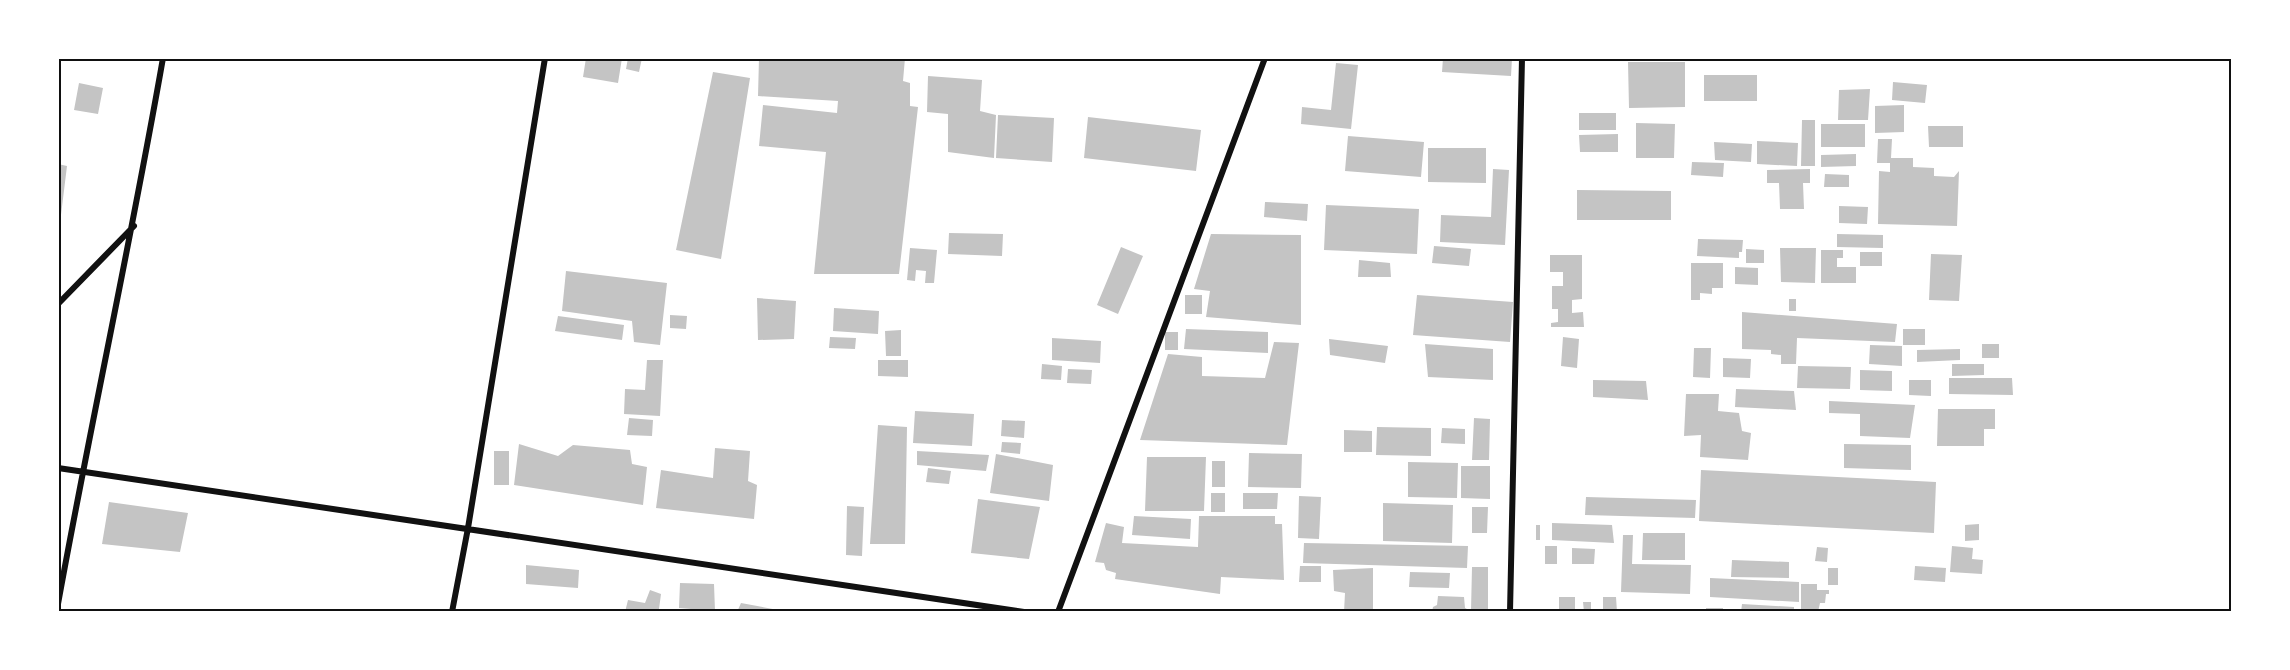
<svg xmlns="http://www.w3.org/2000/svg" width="2290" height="670" font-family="'PT Sans Narrow',sans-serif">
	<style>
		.building { fill: #c4c4c4 }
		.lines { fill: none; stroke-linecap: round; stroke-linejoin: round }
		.minor { stroke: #111; stroke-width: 6 }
		.neatline { fill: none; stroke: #111; stroke-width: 2 }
	</style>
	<rect width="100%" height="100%" fill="#fff"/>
	<!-- building -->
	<path class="building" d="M 586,58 L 622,58 L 618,83 L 583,77 Z
		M 628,58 L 642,58 L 639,72 L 626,69 Z
		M 759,58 L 905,58 L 903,81 L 910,83 L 910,106 L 918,107 L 899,274 L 814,274 L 826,152 L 759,146 L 763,105 L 837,113 L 838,101 L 758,96 Z
		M 1443,58 L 1512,58 L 1511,76 L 1442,72 Z
		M 1628,62 L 1685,62 L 1685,107 L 1629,108 Z
		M 1336,63 L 1358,65 L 1351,129 L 1301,124 L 1302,107 L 1331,110 Z
		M 713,72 L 750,78 L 721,259 L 676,250 Z
		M 1704,75 L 1757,75 L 1757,101 L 1704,101 Z
		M 928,76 L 982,80 L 980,111 L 996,115 L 994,158 L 948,152 L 948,114 L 927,112 Z
		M 1893,82 L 1927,85 L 1925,103 L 1892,100 Z
		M 79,83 L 103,88 L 98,114 L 74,110 Z
		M 1870,89 L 1868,120 L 1838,120 L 1839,90 Z
		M 1904,105 L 1904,132 L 1875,133 L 1875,106 Z
		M 1579,113 L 1616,113 L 1616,130 L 1579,130 Z
		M 998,115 L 1054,118 L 1052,162 L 996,158 Z
		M 1088,117 L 1201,130 L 1196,171 L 1084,158 Z
		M 1802,120 L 1815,120 L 1815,166 L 1801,166 Z
		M 1636,123 L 1675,124 L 1674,158 L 1636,158 Z
		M 1821,124 L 1865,124 L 1865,147 L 1821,147 Z
		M 1928,126 L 1963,126 L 1963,147 L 1929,147 Z
		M 1618,134 L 1618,152 L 1580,152 L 1579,135 Z
		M 1348,136 L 1424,142 L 1421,177 L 1345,171 Z
		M 1878,139 L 1892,139 L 1891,158 L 1913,158 L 1913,167 L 1934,168 L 1934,176 L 1954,177 L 1959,171 L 1957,226 L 1878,224 L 1879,171 L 1890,172 L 1890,163 L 1877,163 Z
		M 1757,141 L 1798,143 L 1797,166 L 1757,164 Z
		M 1714,142 L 1752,144 L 1751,162 L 1715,160 Z
		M 1428,148 L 1486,148 L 1486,183 L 1428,182 Z
		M 1856,154 L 1856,166 L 1821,167 L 1821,155 Z
		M 1692,162 L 1724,163 L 1723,177 L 1691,175 Z
		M 58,164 L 67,166 L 60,223 L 58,223 Z
		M 1493,169 L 1509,170 L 1505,245 L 1440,242 L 1441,215 L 1491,217 Z
		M 1810,169 L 1810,183 L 1803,183 L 1804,209 L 1780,209 L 1779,183 L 1767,183 L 1767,170 Z
		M 1825,174 L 1849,175 L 1849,187 L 1824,187 Z
		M 1577,190 L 1671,191 L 1671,220 L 1577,220 Z
		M 1265,202 L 1308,204 L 1307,221 L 1264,217 Z
		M 1326,205 L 1419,209 L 1417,254 L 1324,250 Z
		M 1839,206 L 1868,207 L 1867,224 L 1839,223 Z
		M 949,233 L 1003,234 L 1002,256 L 948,254 Z
		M 1211,234 L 1301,235 L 1301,325 L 1206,317 L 1210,291 L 1194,289 Z
		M 1837,234 L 1883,235 L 1883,248 L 1837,247 Z
		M 1698,239 L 1743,240 L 1742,252 L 1739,252 L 1739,258 L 1697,256 Z
		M 1434,246 L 1471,249 L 1469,266 L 1432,263 Z
		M 1121,247 L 1143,256 L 1118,314 L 1097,305 Z
		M 910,248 L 937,250 L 934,283 L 925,283 L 926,271 L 916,270 L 915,281 L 907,280 Z
		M 1780,248 L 1816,248 L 1815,283 L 1781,282 Z
		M 1746,249 L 1764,250 L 1764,263 L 1746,263 Z
		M 1821,250 L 1843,250 L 1843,258 L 1837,258 L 1837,267 L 1856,267 L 1856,283 L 1821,283 Z
		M 1860,252 L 1882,252 L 1882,266 L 1860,266 Z
		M 1931,254 L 1962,255 L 1959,301 L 1929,300 Z
		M 1550,255 L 1582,255 L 1582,299 L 1572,300 L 1572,313 L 1583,312 L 1584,327 L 1551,327 L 1551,323 L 1558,322 L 1558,309 L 1552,309 L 1552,286 L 1563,286 L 1563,272 L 1550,272 Z
		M 1359,260 L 1390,263 L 1391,277 L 1358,277 Z
		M 1691,263 L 1723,263 L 1723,288 L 1712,288 L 1712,294 L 1700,293 L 1700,300 L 1691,300 Z
		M 1735,267 L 1758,268 L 1758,285 L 1735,284 Z
		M 566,271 L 667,283 L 660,345 L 634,342 L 632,321 L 562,311 Z
		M 1185,295 L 1202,295 L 1202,314 L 1185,314 Z
		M 1417,295 L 1513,302 L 1510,342 L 1413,335 Z
		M 757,298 L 796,301 L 794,339 L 758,340 Z
		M 1789,299 L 1796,299 L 1796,311 L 1789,311 Z
		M 834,308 L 879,311 L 878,334 L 833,331 Z
		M 1742,312 L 1897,324 L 1895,342 L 1797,338 L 1796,364 L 1781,364 L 1781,355 L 1771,354 L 1771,350 L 1742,349 Z
		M 670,315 L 687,316 L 686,329 L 670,328 Z
		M 558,316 L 624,325 L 622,340 L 555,331 Z
		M 1186,329 L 1268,332 L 1268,353 L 1184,349 Z
		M 1903,329 L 1925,329 L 1925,345 L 1903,345 Z
		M 901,330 L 901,356 L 886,356 L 885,331 Z
		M 1165,332 L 1178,332 L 1178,350 L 1165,350 Z
		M 830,337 L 856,338 L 855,349 L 829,348 Z
		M 1563,337 L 1579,339 L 1577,368 L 1561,366 Z
		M 1052,338 L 1101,341 L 1100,363 L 1052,360 Z
		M 1329,339 L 1388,346 L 1385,363 L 1330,355 Z
		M 1274,342 L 1299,343 L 1287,445 L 1140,440 L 1168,354 L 1202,357 L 1202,376 L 1265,378 Z
		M 1425,344 L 1493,349 L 1493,380 L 1428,377 Z
		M 1982,344 L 1999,344 L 1999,358 L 1982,358 Z
		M 1870,345 L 1902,346 L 1902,366 L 1869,364 Z
		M 1694,348 L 1711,348 L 1710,378 L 1693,377 Z
		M 1960,349 L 1960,360 L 1917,362 L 1917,350 Z
		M 1723,358 L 1751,359 L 1750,378 L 1723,377 Z
		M 647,360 L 663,360 L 660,416 L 624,414 L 625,389 L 645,390 Z
		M 878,360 L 908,360 L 908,377 L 878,376 Z
		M 1042,364 L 1062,366 L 1061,380 L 1041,379 Z
		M 1952,364 L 1984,364 L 1984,375 L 1952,376 Z
		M 1798,366 L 1851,367 L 1850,389 L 1797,388 Z
		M 1068,369 L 1092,370 L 1091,384 L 1067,383 Z
		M 1860,370 L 1892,371 L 1892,391 L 1860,390 Z
		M 1949,378 L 2012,378 L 2013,395 L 1949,394 Z
		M 1593,380 L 1646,381 L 1648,400 L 1593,397 Z
		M 1909,380 L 1931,380 L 1931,396 L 1909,395 Z
		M 1736,389 L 1794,391 L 1796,410 L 1735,407 Z
		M 1686,394 L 1719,394 L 1718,411 L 1739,413 L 1742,431 L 1751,433 L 1748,460 L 1700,457 L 1701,435 L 1684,436 Z
		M 1829,401 L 1915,405 L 1910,438 L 1860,436 L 1860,414 L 1829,413 Z
		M 1938,409 L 1995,409 L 1995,429 L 1984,429 L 1984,446 L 1937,446 Z
		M 915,411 L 974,414 L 972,446 L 913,443 Z
		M 629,418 L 653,420 L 652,436 L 627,435 Z
		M 1474,418 L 1490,419 L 1489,460 L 1472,460 Z
		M 1002,420 L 1025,421 L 1024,438 L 1001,436 Z
		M 878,425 L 907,427 L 905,544 L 870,544 Z
		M 1377,427 L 1431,428 L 1431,456 L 1376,455 Z
		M 1442,428 L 1465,429 L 1465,444 L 1441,443 Z
		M 1344,430 L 1372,431 L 1372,452 L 1344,452 Z
		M 1002,442 L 1021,443 L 1020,454 L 1001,452 Z
		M 519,444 L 558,456 L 573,445 L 630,450 L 632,464 L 647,467 L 643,505 L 514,485 Z
		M 1844,444 L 1911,445 L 1911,470 L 1844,468 Z
		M 715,448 L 750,451 L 748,481 L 757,485 L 754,519 L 656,508 L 661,470 L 713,478 Z
		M 494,451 L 509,451 L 509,485 L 494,485 Z
		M 917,451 L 989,455 L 986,471 L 917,465 Z
		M 1249,453 L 1302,454 L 1301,488 L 1248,487 Z
		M 996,454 L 1053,465 L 1049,501 L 990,493 Z
		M 1147,457 L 1206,457 L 1204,511 L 1145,511 Z
		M 1212,461 L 1225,461 L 1225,487 L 1212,487 Z
		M 1408,462 L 1458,463 L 1457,498 L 1408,497 Z
		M 1461,466 L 1490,466 L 1490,499 L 1461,498 Z
		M 928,468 L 951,471 L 949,484 L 926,482 Z
		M 1701,470 L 1936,482 L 1934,533 L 1699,521 Z
		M 1211,493 L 1225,493 L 1225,512 L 1211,512 Z
		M 1243,493 L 1278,493 L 1277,509 L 1243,509 Z
		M 1299,496 L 1321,497 L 1319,539 L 1298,538 Z
		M 1586,497 L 1696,500 L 1695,518 L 1585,515 Z
		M 978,499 L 1040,507 L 1029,559 L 971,553 Z
		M 109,502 L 188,513 L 180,552 L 102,544 Z
		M 1383,503 L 1453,505 L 1452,543 L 1383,541 Z
		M 847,506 L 864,507 L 862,556 L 846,555 Z
		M 1472,507 L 1488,507 L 1487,533 L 1472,533 Z
		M 1134,516 L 1191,519 L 1190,539 L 1132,535 Z
		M 1199,516 L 1275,516 L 1275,524 L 1282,524 L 1284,580 L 1221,577 L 1220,594 L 1115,579 L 1116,573 L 1106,570 L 1104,563 L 1095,562 L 1106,523 L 1124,527 L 1122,543 L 1198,547 Z
		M 1552,523 L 1612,525 L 1614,543 L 1552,540 Z
		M 1979,524 L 1979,540 L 1965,541 L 1965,525 Z
		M 1536,525 L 1540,525 L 1540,540 L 1536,540 Z
		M 1643,533 L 1685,533 L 1685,560 L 1642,560 Z
		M 1623,535 L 1633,535 L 1632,564 L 1691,565 L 1690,594 L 1621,592 Z
		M 1304,543 L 1468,546 L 1467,568 L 1303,563 Z
		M 1545,546 L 1557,546 L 1557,564 L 1545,564 Z
		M 1952,546 L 1973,548 L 1972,559 L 1983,560 L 1982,574 L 1950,572 Z
		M 1817,547 L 1828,548 L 1827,562 L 1815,561 Z
		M 1572,548 L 1595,549 L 1594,564 L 1572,564 Z
		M 1732,560 L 1789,562 L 1789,578 L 1731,577 Z
		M 526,565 L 579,570 L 578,588 L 526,584 Z
		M 1300,566 L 1321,566 L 1321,582 L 1299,582 Z
		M 1915,566 L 1946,568 L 1945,582 L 1914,580 Z
		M 1472,567 L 1488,567 L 1488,612 L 1432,612 L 1433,607 L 1437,605 L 1438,596 L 1464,597 L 1465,608 L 1471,611 Z
		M 1373,568 L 1373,612 L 1344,612 L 1345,593 L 1334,591 L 1333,570 Z
		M 1828,568 L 1838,568 L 1838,585 L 1828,585 Z
		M 1410,572 L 1450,573 L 1449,588 L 1409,587 Z
		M 1710,578 L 1799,582 L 1799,602 L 1710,597 Z
		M 680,583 L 714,584 L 715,611 L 679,608 Z
		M 1801,584 L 1817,584 L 1817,590 L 1829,590 L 1829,594 L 1826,594 L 1825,603 L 1820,603 L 1818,612 L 1801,612 Z
		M 650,590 L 661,594 L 659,609 L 667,612 L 625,612 L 628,600 L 645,603 Z
		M 1559,597 L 1575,597 L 1575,612 L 1559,612 Z
		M 1603,597 L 1616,597 L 1617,612 L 1603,612 Z
		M 1583,602 L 1591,602 L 1591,612 L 1584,612 Z
		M 741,603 L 778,610 L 778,612 L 737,612 Z
		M 1742,604 L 1794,607 L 1794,612 L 1741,612 Z
		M 1706,608 L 1723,608 L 1723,612 L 1706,612 Z"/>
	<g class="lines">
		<!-- minor -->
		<path class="minor" d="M 58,304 L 134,226
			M 58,468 L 1024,612
			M 58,604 C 91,422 131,241 163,58
			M 452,612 L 468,528 L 545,58
			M 1058,612 L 1265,58
			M 1510,612 L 1522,58"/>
	</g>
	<!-- border -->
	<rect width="2290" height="670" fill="none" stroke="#ffffff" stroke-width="120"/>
	<rect x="60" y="60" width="2170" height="550" class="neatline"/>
</svg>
